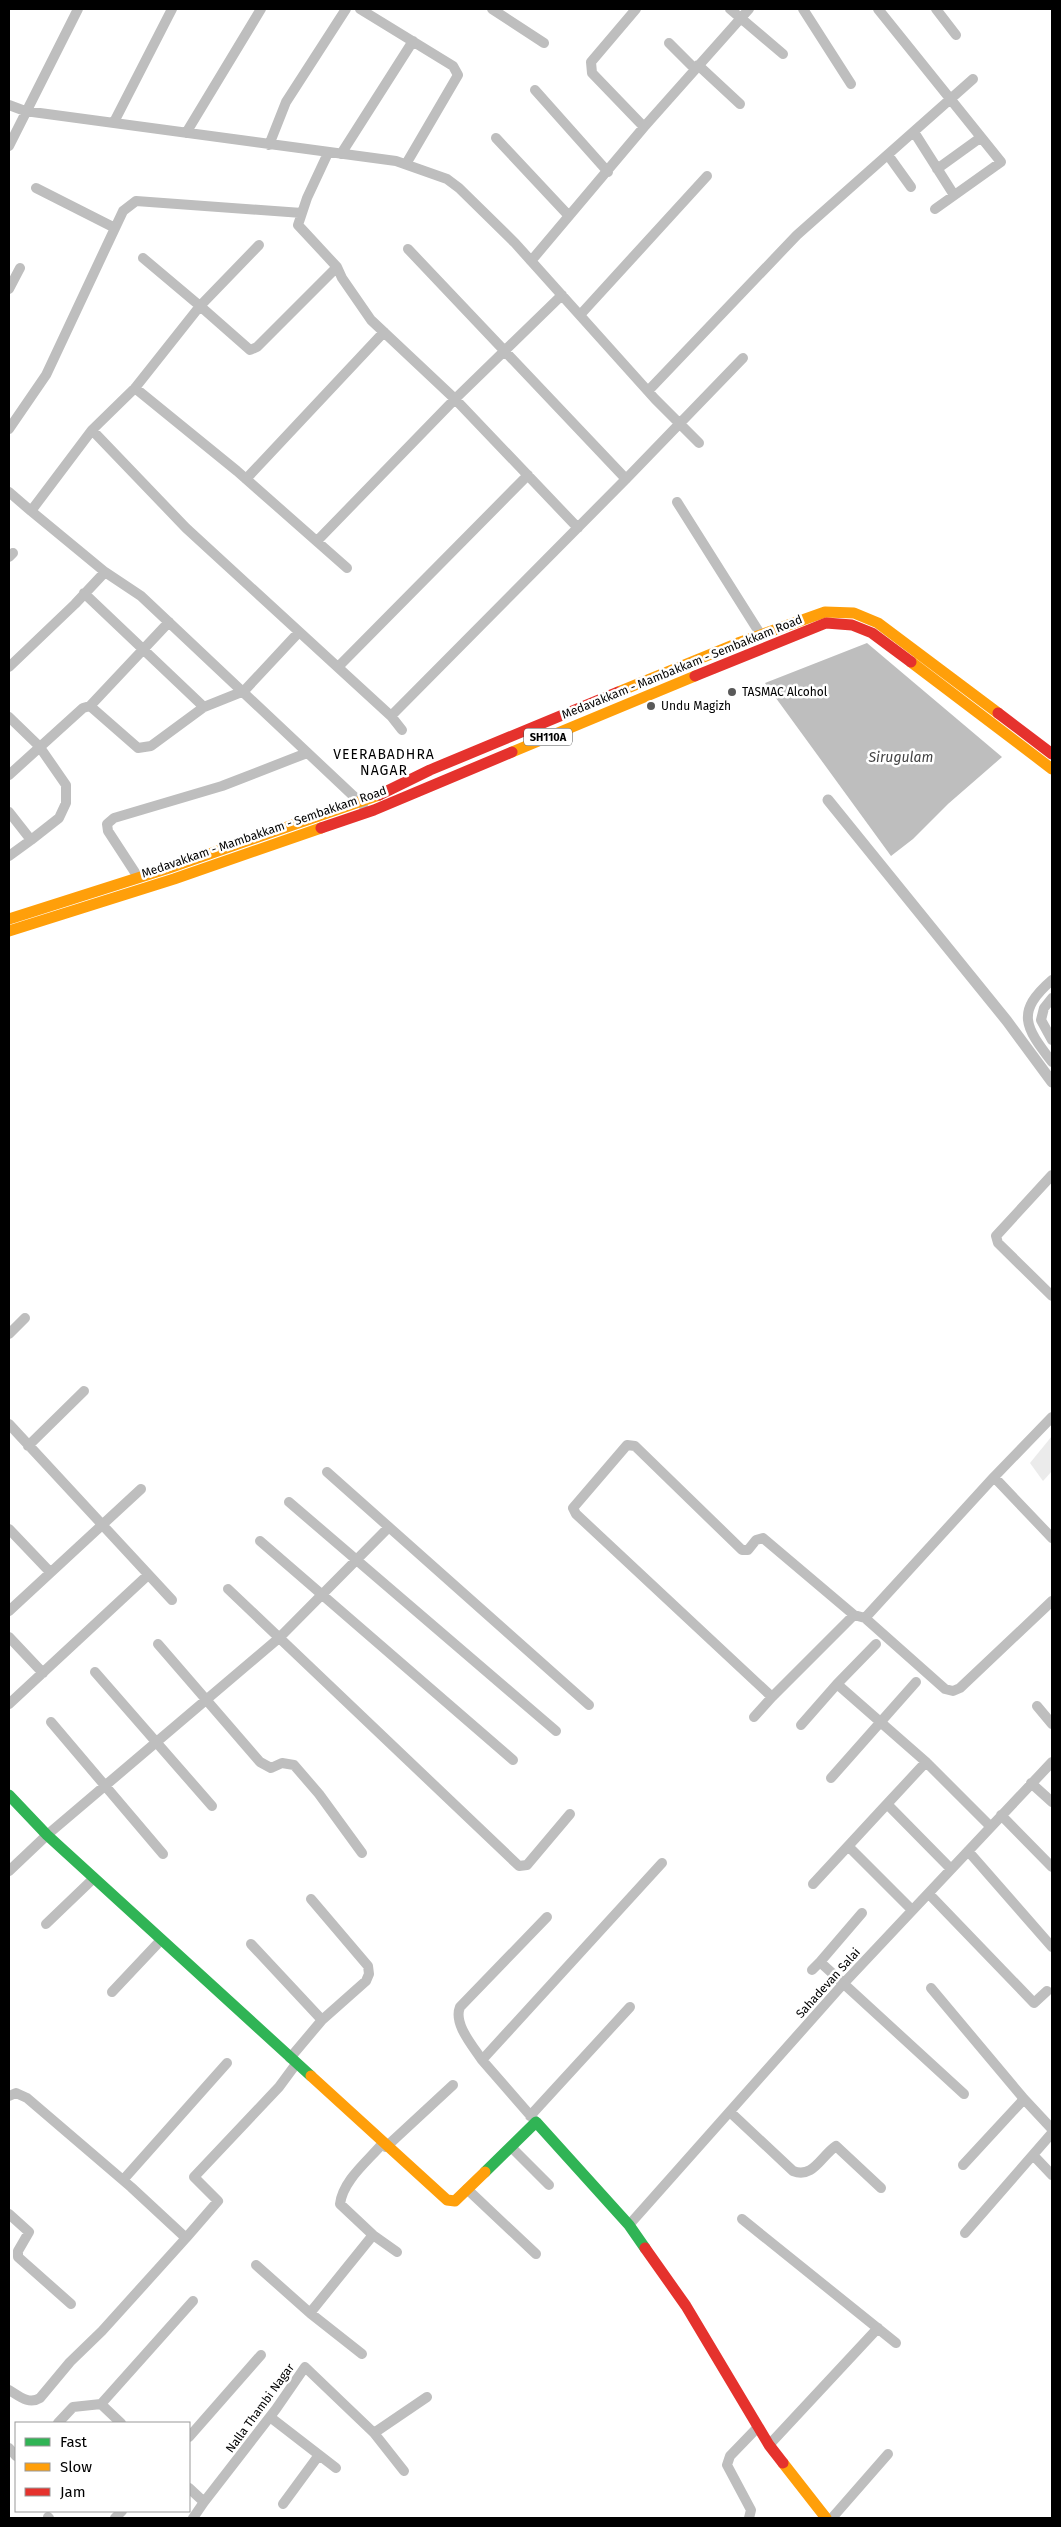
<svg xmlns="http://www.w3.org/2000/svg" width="1061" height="2527" font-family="'Fira Sans',sans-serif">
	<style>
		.park { fill: #ebebeb }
		.water { fill: #bebebe }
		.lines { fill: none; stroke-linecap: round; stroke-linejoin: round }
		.canal { stroke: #bebebe; stroke-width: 11 }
		.street { stroke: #bebebe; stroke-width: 10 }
		.fast { stroke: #30b455; stroke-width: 11 }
		.slow { stroke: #ff9f0a; stroke-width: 11 }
		.jam { stroke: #e5322d; stroke-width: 11 }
		.poi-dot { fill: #595959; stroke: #fff; stroke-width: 2 }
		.labels { text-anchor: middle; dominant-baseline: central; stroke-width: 5; stroke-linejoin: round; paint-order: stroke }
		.shield { fill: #fff; stroke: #4c4c4c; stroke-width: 1 }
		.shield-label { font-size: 11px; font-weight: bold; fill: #000 }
		.street-label { font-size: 12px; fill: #000; stroke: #fff }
		.poi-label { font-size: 12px; fill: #000; stroke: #fff; text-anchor: start }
		.neighbourhood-label { font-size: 14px; letter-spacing: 1px; fill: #000; stroke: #fff }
		.water-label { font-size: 14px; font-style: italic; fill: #434343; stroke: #fff }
	</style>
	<rect width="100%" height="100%" fill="#fff"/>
	<!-- park -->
	<path class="park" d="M 1052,1436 L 1052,1471 L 1043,1481 L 1030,1463 Z"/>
	<!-- water -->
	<path class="water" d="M 867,643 L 1002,757 L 948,804 L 913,839 L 891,856 L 765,683 Z"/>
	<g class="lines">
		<!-- canal -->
		<path class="canal" d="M 828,800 L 1007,1021 L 1052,1082"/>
		<!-- street -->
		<path class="street" d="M 360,9 L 453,66 L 458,75 L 406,164
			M 492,9 L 544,43
			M 636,9 L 591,62 L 592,73 L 644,127 L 749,9
			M 730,9 L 783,54
			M 803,9 L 851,84
			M 878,9 L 1001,162 L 935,209
			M 936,9 L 956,35
			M 669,43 L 695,69
			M 698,65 L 740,104
			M 535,90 L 608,172
			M 9,105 L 25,111 L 396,161 L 447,179 L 459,188 L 515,243 L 655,399 L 699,443
			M 114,122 L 172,9
			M 914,132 L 954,195
			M 186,133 L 261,9
			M 496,138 L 569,216
			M 269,145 L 286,102 L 346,9
			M 9,146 L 78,9
			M 328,153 L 307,198 L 298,225 L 337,267 L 342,278 L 371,320 L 455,399 L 578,528
			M 341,154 L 413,41
			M 888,155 L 911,187
			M 937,169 L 980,138
			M 36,188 L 115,228
			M 408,249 L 626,479
			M 143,258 L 200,306 L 259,245
			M 531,261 L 644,127
			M 337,267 L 257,347 L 250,350 L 200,306 L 135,388 L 92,430 L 31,511 L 105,572 L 141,596 L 363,805
			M 9,289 L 20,268
			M 580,315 L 707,176
			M 135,388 L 237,471 L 347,568
			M 648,391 L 797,235 L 973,79
			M 9,429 L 46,375 L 123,211 L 136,201 L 302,213
			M 92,430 L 186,528 L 391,716 L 402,730
			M 246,479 L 384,332
			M 9,492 L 31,511
			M 677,502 L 761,635
			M 317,541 L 455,399 L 562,295
			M 9,557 L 13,553
			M 84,593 L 204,707
			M 9,667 L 75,604 L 105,572
			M 338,667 L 528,475
			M 90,706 L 169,622
			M 391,716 L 626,479 L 743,358
			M 9,717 L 39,746 L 66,785 L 66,803 L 59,818 L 31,840
			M 9,775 L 83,708 L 90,706 L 138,748 L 151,746 L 204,707 L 244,691 L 299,632
			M 9,812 L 31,840 L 9,856
			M 138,877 L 108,831 L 107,824 L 114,818 L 222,786 L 307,753
			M 1052,980 C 1015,1012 1025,1027 1052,1062
			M 1052,998 L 1044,1008 L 1041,1020 L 1052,1040
			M 1052,1175 L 996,1236 L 998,1243 L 1052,1296
			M 9,1334 L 25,1318
			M 9,1424 L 172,1600
			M 28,1446 L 84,1391
			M 327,1472 L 589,1705
			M 994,1477 L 1052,1417
			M 289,1502 L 556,1731
			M 9,1529 L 50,1572
			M 260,1541 L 513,1760
			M 228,1589 L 519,1866 L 527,1865 L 570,1814
			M 9,1611 L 141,1489
			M 854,1615 L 772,1697 L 576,1514 L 573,1508 L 627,1445 L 635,1446 L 742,1550 L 748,1550 L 756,1540 L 763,1538 L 854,1615 L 865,1618 L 945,1689 L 953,1691 L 960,1688 L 1052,1601
			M 865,1618 L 994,1477 L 1052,1538
			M 9,1637 L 43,1673
			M 158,1644 L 260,1762 L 271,1768 L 282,1763 L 294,1765 L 319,1794 L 362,1853
			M 95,1672 L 212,1806
			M 837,1684 L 876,1644
			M 9,1704 L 148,1575
			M 1037,1706 L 1052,1724
			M 754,1717 L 772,1697
			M 51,1722 L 163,1854
			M 801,1725 L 837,1684 L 926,1762 L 990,1826
			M 926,1762 L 887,1804 L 951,1869
			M 831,1778 L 916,1682
			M 1031,1783 L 1052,1802
			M 1001,1815 L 1052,1867
			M 848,1846 L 912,1910
			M 968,1851 L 1052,1947
			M 9,1871 L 47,1835 L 279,1638 L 389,1527
			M 813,1884 L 887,1804
			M 929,1894 L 1034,2003 L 1047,1991
			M 862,1913 L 820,1962 L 964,2094
			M 46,1924 L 94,1878
			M 251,1944 L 322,2020
			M 812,1970 L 820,1962
			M 931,1988 L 1024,2099 L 1052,2129
			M 112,1992 L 161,1940
			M 290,2058 L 322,2020 L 366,1981 L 369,1974 L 368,1966 L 311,1899
			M 482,2060 C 473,2046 453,2024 460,2007 L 547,1917
			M 9,2096 L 16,2093 L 27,2098 L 131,2187 L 186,2238 L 102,2331 L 70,2362 L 40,2398 C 29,2405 19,2396 9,2390
			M 730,2112 L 793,2171 C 813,2179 821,2156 836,2146 L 881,2188
			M 530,2116 L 630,2007
			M 536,2122 L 482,2060 L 662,1863
			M 386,2147 L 453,2085
			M 511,2147 L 549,2185
			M 1034,2156 L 1052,2175
			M 963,2165 L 1024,2099
			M 123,2180 L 227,2063
			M 467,2189 L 536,2254
			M 9,2214 L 29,2232 L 18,2251 L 18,2257 L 71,2304
			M 742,2219 L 896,2343
			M 629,2225 L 844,1983 L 1052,1762
			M 965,2233 L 1052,2133
			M 373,2235 L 397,2252
			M 186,2238 L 218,2201 L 194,2177 L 279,2087 L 296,2064
			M 256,2265 L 310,2313 L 373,2235 L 340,2204 C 343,2180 368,2161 383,2143
			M 310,2313 L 362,2354
			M 101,2404 L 193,2301
			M 270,2417 L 336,2468
			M 58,2423 L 73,2407 L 101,2404 L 121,2423
			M 374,2433 L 404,2471
			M 189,2437 L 261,2355
			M 769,2445 L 878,2328
			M 9,2448 L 16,2456
			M 189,2488 L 204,2502 L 276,2409 L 305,2367 L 374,2433 L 427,2397
			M 283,2504 L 319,2455
			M 48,2517 L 49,2518
			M 115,2518 L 122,2511
			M 193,2518 L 204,2502
			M 749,2518 L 751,2510 L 727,2465 L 730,2456 L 758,2427
			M 832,2518 L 888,2454"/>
		<!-- fast -->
		<path class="fast" d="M 9,1795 L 47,1835 L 311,2076
			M 485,2172 L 536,2122 L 629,2225 L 645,2248"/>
		<!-- slow -->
		<path class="slow" d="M 911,662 L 1052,769
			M 618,692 L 738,643 L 825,612 L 854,613 L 878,623 L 998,713
			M 512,752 L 695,676
			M 9,919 L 169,868 L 379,795
			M 9,931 L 174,879 L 321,828
			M 311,2076 L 447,2200 L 455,2201 L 485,2172
			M 783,2463 L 826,2518"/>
		<!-- jam -->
		<path class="jam" d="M 695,676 L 826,623 L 852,625 L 872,633 L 911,662
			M 998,713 L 1052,754
			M 379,795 L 430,770 L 618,692
			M 321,828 L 374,810 L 512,752
			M 645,2248 L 686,2306 L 769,2445 L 783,2463"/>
	</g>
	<!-- markers -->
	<g class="poi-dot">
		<circle cx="732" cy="692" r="5"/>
		<circle cx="651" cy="706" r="5"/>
	</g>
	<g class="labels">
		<!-- shield labels -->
		<rect class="shield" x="524" y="728.5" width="48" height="17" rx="4"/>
		<g class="shield-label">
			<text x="548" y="737">SH110A</text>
		</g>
		<!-- street labels -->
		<g class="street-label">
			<text transform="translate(682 667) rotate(-22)">Medavakkam - Mambakkam - Sembakkam Road</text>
			<text transform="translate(264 832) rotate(-19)">Medavakkam - Mambakkam - Sembakkam Road</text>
			<text transform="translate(828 1983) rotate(-48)">Sahadevan Salai</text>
			<text transform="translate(260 2408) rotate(-54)">Nalla Thambi Nagar</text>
		</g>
		<!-- poi labels -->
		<g class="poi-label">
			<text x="742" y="692">TASMAC Alcohol</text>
			<text x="661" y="706">Undu Magizh</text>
		</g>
		<!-- neighbourhood labels -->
		<g class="neighbourhood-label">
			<text x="384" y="754">VEERABADHRA<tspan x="384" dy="16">NAGAR</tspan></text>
		</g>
		<!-- water labels -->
		<g class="water-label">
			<text x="901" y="757">Sirugulam</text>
		</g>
	</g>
	<!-- border -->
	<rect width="1061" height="2527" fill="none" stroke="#000000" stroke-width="20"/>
	<!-- legend -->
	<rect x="15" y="2422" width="175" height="90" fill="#ffffff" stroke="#999999"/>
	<rect x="25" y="2438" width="25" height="8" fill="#30b455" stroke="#999999"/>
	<text x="60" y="2447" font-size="15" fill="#000000">Fast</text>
	<rect x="25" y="2463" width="25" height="8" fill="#ff9f0a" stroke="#999999"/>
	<text x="60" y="2472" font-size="15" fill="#000000">Slow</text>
	<rect x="25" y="2488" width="25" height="8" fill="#e5322d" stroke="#999999"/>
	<text x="60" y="2497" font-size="15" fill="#000000">Jam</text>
</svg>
